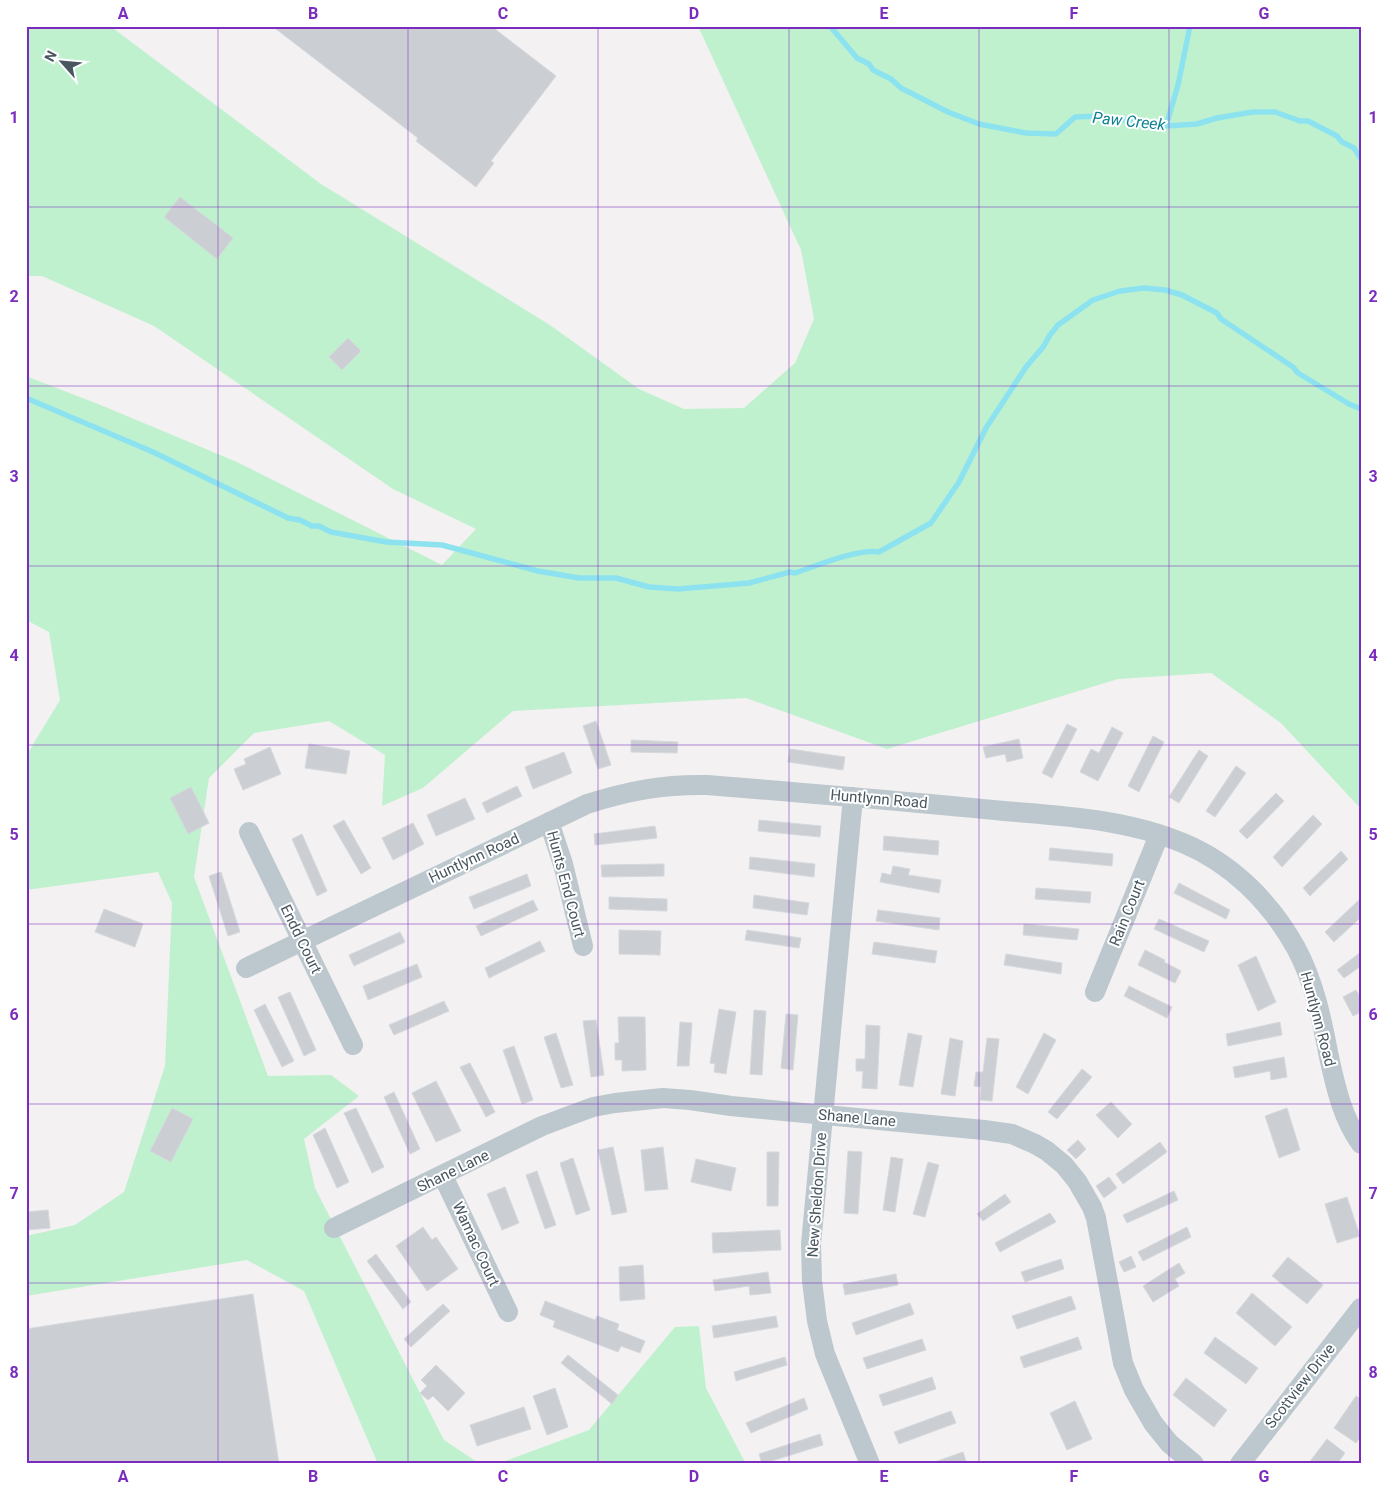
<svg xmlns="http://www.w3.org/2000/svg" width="1387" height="1490" font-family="Roboto,sans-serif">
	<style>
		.green { fill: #c0f1cf }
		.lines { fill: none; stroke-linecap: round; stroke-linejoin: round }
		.stream { stroke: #8ce3ef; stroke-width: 5.5 }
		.building { fill: #cbcfd4; stroke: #d5d8dd }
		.street { stroke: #bcc7ce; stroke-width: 20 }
		.grid { fill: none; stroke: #7b2cbf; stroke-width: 1; stroke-opacity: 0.55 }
		.labels { text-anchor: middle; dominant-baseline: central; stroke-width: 4; stroke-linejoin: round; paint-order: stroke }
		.street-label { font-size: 15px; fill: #48565f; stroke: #fff }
		.water-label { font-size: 16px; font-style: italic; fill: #0b8192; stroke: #fff }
		.neatline { fill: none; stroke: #7b2cbf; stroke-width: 2 }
		.grid-label { font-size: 16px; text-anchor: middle; font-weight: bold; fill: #7b2cbf }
	</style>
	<rect width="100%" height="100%" fill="#f3f1f1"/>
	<!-- green -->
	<path class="green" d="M 26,26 L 110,26 L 321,184 L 550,325 L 639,389 L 684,409 L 744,408 L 795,363 L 814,319 L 801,250 L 698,26 L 1361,26 L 1361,809 L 1281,723 L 1211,673 L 1118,679 L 887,749 L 746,698 L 513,711 L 423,788 L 382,806 L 385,755 L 329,721 L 254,733 L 209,778 L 194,877 L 268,1076 L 331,1075 L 359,1096 L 304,1139 L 315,1188 L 444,1440 L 480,1464 L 378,1464 L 304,1291 L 247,1260 L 26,1296 L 26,1236 L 75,1225 L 124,1192 L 165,1066 L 172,903 L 158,872 L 26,890 L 26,756 L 60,700 L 49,632 L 26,620 L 26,376 L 103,406 L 237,462 L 442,565 L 476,529 L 393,489 L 154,326 L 42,276 L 26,276 Z
		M 699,1326 L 706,1388 L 746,1464 L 497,1464 L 589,1430 L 675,1327 Z"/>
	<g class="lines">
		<!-- stream -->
		<path class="stream" d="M 830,26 L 857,58 L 869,64 L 873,70 L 891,79 L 901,88 L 948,112 L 979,124 L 1026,133 L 1056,134 L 1075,117 L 1097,116 L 1166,126 L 1197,124 L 1217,118 L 1253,112 L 1275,112 L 1300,121 L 1308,121 L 1337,136 L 1342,142 L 1354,148 L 1361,159
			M 1166,126 L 1178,85 L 1190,26
			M 26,398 L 153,452 L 288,518 L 300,520 L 312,526 L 319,526 L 331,532 L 386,542 L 442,545 L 538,571 L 579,578 L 616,578 L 649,587 L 678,589 L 749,583 L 790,572 L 795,573 C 816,566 859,548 879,552 L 931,523 L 959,482 L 986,428 L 1026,367 L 1043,347 L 1050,335 L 1058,325 L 1093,300 L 1120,291 L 1144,288 L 1165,290 L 1182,295 L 1217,313 L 1221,319 L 1293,367 L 1298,373 L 1349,404 L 1361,409"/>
	</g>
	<!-- building -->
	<path class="building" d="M 272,26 L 491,26 L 556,76 L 491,161 L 494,163 L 476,187 L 416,141 L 418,138 Z
		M 180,197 L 233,238 L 217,259 L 164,217 Z
		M 348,338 L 361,351 L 342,370 L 329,357 Z
		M 596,721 L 611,765 L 598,769 L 583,726 Z
		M 1067,724 L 1077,729 L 1052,778 L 1042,773 Z
		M 1112,727 L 1123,733 L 1098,781 L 1080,772 L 1091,749 L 1099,753 Z
		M 1153,736 L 1164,742 L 1139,792 L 1128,786 Z
		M 1019,739 L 1023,758 L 1007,762 L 1005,754 L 986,758 L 983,747 Z
		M 631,740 L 678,742 L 677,753 L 631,752 Z
		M 309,744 L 350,751 L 346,774 L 305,768 Z
		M 270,747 L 281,774 L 243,790 L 234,769 L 246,764 L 244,759 Z
		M 790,749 L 845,757 L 843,770 L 788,762 Z
		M 1199,750 L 1208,756 L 1179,803 L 1169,797 Z
		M 564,752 L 572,773 L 533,789 L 525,767 Z
		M 1236,766 L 1246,773 L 1215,817 L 1206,811 Z
		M 517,786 L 522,796 L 487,813 L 482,803 Z
		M 191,787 L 209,823 L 188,834 L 170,798 Z
		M 1276,793 L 1284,801 L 1247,839 L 1239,831 Z
		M 465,798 L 475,819 L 436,836 L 427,815 Z
		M 1313,815 L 1322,824 L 1282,867 L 1273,857 Z
		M 344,820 L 371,868 L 361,874 L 333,826 Z
		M 759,820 L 821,826 L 820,837 L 758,831 Z
		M 413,823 L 424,844 L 393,860 L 382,838 Z
		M 655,826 L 657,838 L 595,845 L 594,834 Z
		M 302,834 L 327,891 L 317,896 L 292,839 Z
		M 884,836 L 939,841 L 938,855 L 883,850 Z
		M 1050,848 L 1113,854 L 1112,866 L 1049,860 Z
		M 1341,851 L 1348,859 L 1310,896 L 1303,888 Z
		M 750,857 L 815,864 L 814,877 L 749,869 Z
		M 664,864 L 664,876 L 602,877 L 601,865 Z
		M 893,866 L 910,869 L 908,875 L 941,880 L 939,893 L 880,882 L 882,873 L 891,875 Z
		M 221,872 L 240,932 L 228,936 L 209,876 Z
		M 527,874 L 531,886 L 474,909 L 469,897 Z
		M 1179,883 L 1230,910 L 1226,919 L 1174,893 Z
		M 1036,888 L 1091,892 L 1090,903 L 1035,899 Z
		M 754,895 L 809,903 L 807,915 L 753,908 Z
		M 609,897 L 667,899 L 667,911 L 609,909 Z
		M 1361,898 L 1361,917 L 1334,942 L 1325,932 Z
		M 533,900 L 538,910 L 481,936 L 476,926 Z
		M 104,909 L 143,924 L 135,947 L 95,932 Z
		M 878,910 L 940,918 L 939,930 L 876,921 Z
		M 1159,919 L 1209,941 L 1204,952 L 1154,929 Z
		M 1024,924 L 1079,929 L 1077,940 L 1023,935 Z
		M 619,930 L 661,931 L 660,955 L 619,954 Z
		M 747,930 L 801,938 L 799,948 L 745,940 Z
		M 400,932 L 405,942 L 354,966 L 349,955 Z
		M 540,941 L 545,951 L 489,978 L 485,968 Z
		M 874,942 L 937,951 L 935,963 L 872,954 Z
		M 1145,950 L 1165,960 L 1164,962 L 1181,971 L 1175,983 L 1138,965 Z
		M 1361,952 L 1361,966 L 1344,978 L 1337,970 Z
		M 1006,954 L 1062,963 L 1061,974 L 1004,965 Z
		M 1256,956 L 1276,1002 L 1258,1011 L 1238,965 Z
		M 417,964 L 422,977 L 368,1000 L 363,986 Z
		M 1129,986 L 1172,1007 L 1167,1018 L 1124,996 Z
		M 1356,990 L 1360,997 L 1361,996 L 1361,1012 L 1353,1016 L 1343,997 Z
		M 290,992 L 316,1050 L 304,1056 L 278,997 Z
		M 444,1001 L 449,1011 L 394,1035 L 389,1025 Z
		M 265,1004 L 294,1061 L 282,1067 L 254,1010 Z
		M 719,1009 L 736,1012 L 726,1074 L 714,1072 L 715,1064 L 710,1063 Z
		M 754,1010 L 766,1011 L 762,1075 L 750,1074 Z
		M 786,1014 L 798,1015 L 793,1070 L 781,1068 Z
		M 618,1017 L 645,1017 L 646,1070 L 622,1071 L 622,1060 L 615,1060 L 615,1043 L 619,1043 Z
		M 596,1020 L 604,1075 L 591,1077 L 583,1021 Z
		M 680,1022 L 692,1023 L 689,1066 L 677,1066 Z
		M 1280,1022 L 1282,1035 L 1228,1046 L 1226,1034 Z
		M 866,1025 L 880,1026 L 877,1089 L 862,1088 L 863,1071 L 856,1071 L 856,1059 L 865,1059 Z
		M 556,1033 L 573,1085 L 561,1088 L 544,1037 Z
		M 908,1033 L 922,1036 L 913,1087 L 899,1085 Z
		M 1044,1033 L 1056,1040 L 1028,1094 L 1016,1087 Z
		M 950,1038 L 963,1041 L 955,1096 L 941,1094 Z
		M 987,1038 L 999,1039 L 992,1101 L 980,1100 L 981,1087 L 974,1086 L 976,1072 L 983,1072 Z
		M 514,1046 L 533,1100 L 522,1104 L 503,1050 Z
		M 1284,1057 L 1287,1077 L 1271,1080 L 1270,1071 L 1235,1078 L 1233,1067 Z
		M 470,1063 L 495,1112 L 486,1117 L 460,1067 Z
		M 1082,1069 L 1092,1077 L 1057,1119 L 1048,1112 Z
		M 436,1081 L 461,1131 L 436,1142 L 412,1093 Z
		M 394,1092 L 420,1149 L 410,1154 L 384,1097 Z
		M 1111,1102 L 1132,1124 L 1118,1138 L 1096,1115 Z
		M 172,1108 L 193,1119 L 171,1162 L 150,1151 Z
		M 356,1108 L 384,1167 L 372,1173 L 344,1113 Z
		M 1287,1108 L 1300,1150 L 1279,1158 L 1265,1116 Z
		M 325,1128 L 349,1182 L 337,1188 L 313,1135 Z
		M 1078,1140 L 1086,1149 L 1076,1159 L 1067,1150 Z
		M 1160,1142 L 1167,1152 L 1123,1184 L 1116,1174 Z
		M 613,1147 L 627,1212 L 612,1215 L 598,1150 Z
		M 663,1147 L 668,1189 L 645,1191 L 641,1150 Z
		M 848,1151 L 862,1152 L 858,1214 L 844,1213 Z
		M 767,1152 L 779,1152 L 778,1206 L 767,1206 Z
		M 891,1157 L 903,1159 L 895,1212 L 883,1210 Z
		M 573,1158 L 590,1210 L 576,1215 L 560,1163 Z
		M 696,1159 L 736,1168 L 731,1191 L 691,1182 Z
		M 928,1162 L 939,1165 L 925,1217 L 913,1214 Z
		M 537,1171 L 556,1225 L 545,1229 L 526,1175 Z
		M 1109,1177 L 1117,1188 L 1104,1198 L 1096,1186 Z
		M 505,1187 L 519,1223 L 502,1230 L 487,1194 Z
		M 1174,1191 L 1178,1200 L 1127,1223 L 1123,1215 Z
		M 1005,1194 L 1011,1202 L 983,1221 L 977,1214 Z
		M 1347,1197 L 1360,1236 L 1337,1243 L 1325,1204 Z
		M 48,1210 L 50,1228 L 27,1230 L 26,1212 Z
		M 1050,1213 L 1056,1222 L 1000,1252 L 995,1243 Z
		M 423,1227 L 432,1240 L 436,1237 L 458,1269 L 427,1291 L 396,1246 Z
		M 1187,1227 L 1191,1237 L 1143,1261 L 1138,1252 Z
		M 780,1230 L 781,1250 L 713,1253 L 712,1233 Z
		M 376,1254 L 411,1302 L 403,1309 L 367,1261 Z
		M 1131,1256 L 1136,1267 L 1124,1272 L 1119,1262 Z
		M 1288,1257 L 1323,1285 L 1307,1304 L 1272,1276 Z
		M 1061,1259 L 1064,1269 L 1025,1282 L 1021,1272 Z
		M 1179,1263 L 1185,1273 L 1175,1279 L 1179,1286 L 1153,1302 L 1143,1286 Z
		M 643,1265 L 645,1299 L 620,1301 L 619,1267 Z
		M 768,1272 L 771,1293 L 750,1295 L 749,1286 L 715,1291 L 713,1280 Z
		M 896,1274 L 898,1285 L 845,1295 L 843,1284 Z
		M 1252,1293 L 1292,1327 L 1275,1346 L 1236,1313 Z
		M 253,1294 L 279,1464 L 26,1464 L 26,1329 Z
		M 1071,1296 L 1076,1309 L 1017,1329 L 1012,1316 Z
		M 545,1301 L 595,1320 L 597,1316 L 619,1324 L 617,1330 L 645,1341 L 640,1353 L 621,1346 L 618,1352 L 553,1327 L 555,1321 L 540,1315 Z
		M 910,1303 L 914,1314 L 856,1335 L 852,1323 Z
		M 443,1304 L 450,1311 L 411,1347 L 404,1339 Z
		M 776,1316 L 778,1327 L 714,1338 L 712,1326 Z
		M 1078,1337 L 1082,1349 L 1024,1368 L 1020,1357 Z
		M 1215,1337 L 1258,1368 L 1246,1384 L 1204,1353 Z
		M 922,1339 L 926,1350 L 867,1369 L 863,1358 Z
		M 568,1355 L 618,1395 L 612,1404 L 561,1363 Z
		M 785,1357 L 787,1365 L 736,1381 L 734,1372 Z
		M 436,1365 L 465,1393 L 448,1411 L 433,1396 L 428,1400 L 420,1393 L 427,1386 L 421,1380 Z
		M 932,1377 L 936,1389 L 883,1406 L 879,1395 Z
		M 1186,1378 L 1227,1410 L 1214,1427 L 1173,1395 Z
		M 555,1388 L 568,1427 L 547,1435 L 533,1396 Z
		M 1356,1396 L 1361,1399 L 1361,1436 L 1356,1443 L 1334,1428 Z
		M 804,1398 L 808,1409 L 751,1433 L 746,1423 Z
		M 1075,1401 L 1092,1439 L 1067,1450 L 1050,1413 Z
		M 524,1407 L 531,1429 L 477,1446 L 470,1425 Z
		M 951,1411 L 956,1423 L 899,1444 L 894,1432 Z
		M 820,1434 L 823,1445 L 762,1464 L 759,1454 Z
		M 1327,1439 L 1345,1453 L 1337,1464 L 1308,1464 Z
		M 963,1452 L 967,1464 L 929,1464 Z"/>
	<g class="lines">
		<!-- street -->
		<path class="street" d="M 853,797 L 811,1244 L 812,1281 L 817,1321 L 825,1354 L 870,1464
			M 549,822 L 563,864 L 583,946
			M 249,832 L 353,1045
			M 246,968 L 587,804 C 628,791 664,784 707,785 C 806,793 905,801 1004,811 C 1063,816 1127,819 1183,843 C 1231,863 1270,901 1296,948 C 1314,981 1322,1020 1329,1057 C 1336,1088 1342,1117 1361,1144
			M 1095,992 L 1159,835
			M 443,1176 L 508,1312
			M 334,1228 L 542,1126 L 593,1107 L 615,1103 L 663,1098 L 690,1100 L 731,1106 L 984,1130 L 1012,1134 L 1035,1144 L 1047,1151 L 1064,1165 L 1077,1181 L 1092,1207 L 1096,1218 L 1123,1363 L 1134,1390 L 1153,1423 L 1169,1443 L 1194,1464
			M 1240,1464 L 1361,1308"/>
	</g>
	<!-- grid -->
	<path class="grid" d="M 218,26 L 218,1464M 408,26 L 408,1464M 598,26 L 598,1464M 789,26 L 789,1464M 979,26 L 979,1464M 1169,26 L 1169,1464M 26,207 L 1361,207M 26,386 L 1361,386M 26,566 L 1361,566M 26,745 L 1361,745M 26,924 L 1361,924M 26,1104 L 1361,1104M 26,1283 L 1361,1283"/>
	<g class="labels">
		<!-- street labels -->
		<g class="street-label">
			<text transform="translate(879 799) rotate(5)">Huntlynn Road</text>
			<text transform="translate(474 858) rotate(-25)">Huntlynn Road</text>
			<text transform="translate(566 884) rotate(75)">Hunts End Court</text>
			<text transform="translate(1127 913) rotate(-68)">Rain Court</text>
			<text transform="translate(301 939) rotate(64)">Endd Court</text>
			<text transform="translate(1318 1019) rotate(75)">Huntlynn Road</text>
			<text transform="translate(857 1118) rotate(5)">Shane Lane</text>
			<text transform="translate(453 1171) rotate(-26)">Shane Lane</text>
			<text transform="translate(817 1195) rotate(-86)">New Sheldon Drive</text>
			<text transform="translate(476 1244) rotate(65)">Wamac Court</text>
			<text transform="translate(1300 1386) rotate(-52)">Scottview Drive</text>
		</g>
		<!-- water labels -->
		<g class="water-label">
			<text transform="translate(1129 121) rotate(6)">Paw Creek</text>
		</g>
	</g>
	<!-- border -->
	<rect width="1387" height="1490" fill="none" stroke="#ffffff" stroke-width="55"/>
	<!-- north arrow -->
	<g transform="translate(62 62) rotate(297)" stroke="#ffffff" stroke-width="4" paint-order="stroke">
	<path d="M0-4L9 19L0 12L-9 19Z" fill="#48565f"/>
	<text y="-8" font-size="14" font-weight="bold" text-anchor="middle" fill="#48565f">N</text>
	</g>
	<rect x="28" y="28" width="1332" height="1434" class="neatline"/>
	<g class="grid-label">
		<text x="123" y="19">A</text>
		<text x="313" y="19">B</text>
		<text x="503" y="19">C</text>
		<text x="694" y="19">D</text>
		<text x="884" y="19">E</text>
		<text x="1074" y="19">F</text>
		<text x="1264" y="19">G</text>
		<text x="14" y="123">1</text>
		<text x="1373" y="123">1</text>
		<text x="14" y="302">2</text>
		<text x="1373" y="302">2</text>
		<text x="14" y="482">3</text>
		<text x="1373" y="482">3</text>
		<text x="14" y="661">4</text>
		<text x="1373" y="661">4</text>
		<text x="14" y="840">5</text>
		<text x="1373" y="840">5</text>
		<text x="14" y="1020">6</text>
		<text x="1373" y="1020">6</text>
		<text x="14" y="1199">7</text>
		<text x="1373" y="1199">7</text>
		<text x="14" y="1378">8</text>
		<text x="1373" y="1378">8</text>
		<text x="123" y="1482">A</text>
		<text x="313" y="1482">B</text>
		<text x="503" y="1482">C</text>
		<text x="694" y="1482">D</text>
		<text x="884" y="1482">E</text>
		<text x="1074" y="1482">F</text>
		<text x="1264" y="1482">G</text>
	</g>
</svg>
